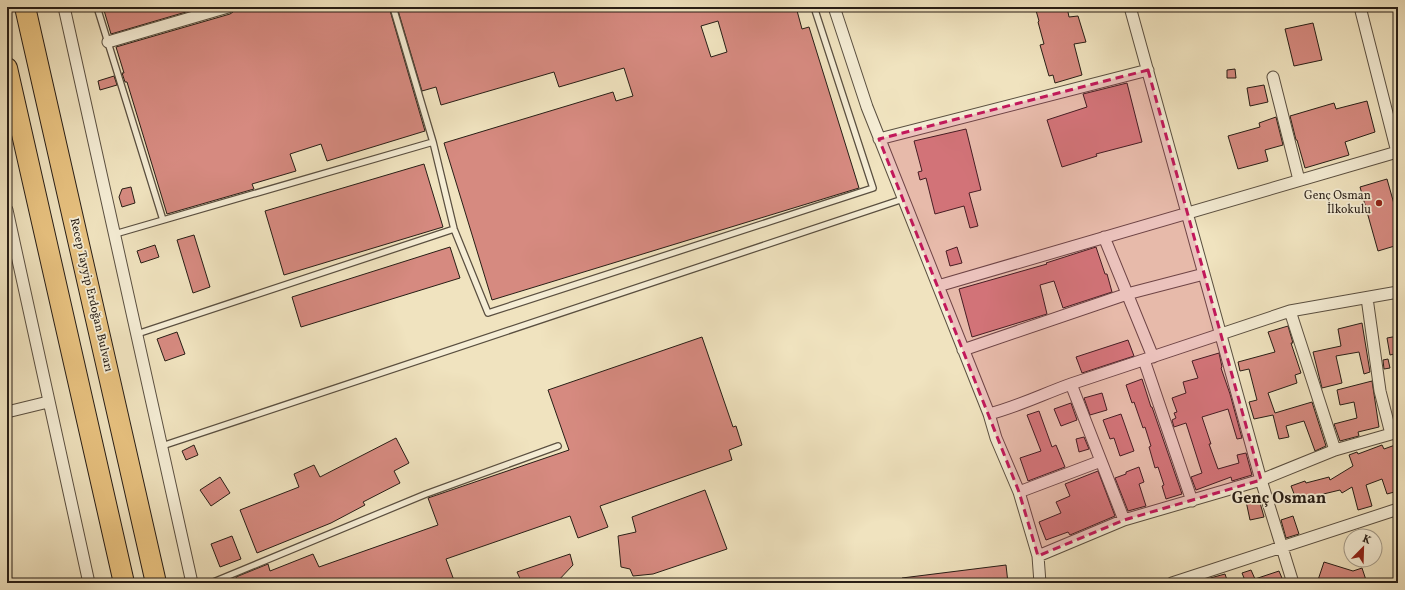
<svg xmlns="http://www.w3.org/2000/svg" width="1405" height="590" font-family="Vollkorn,serif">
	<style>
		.building { fill: #d68a80; stroke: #281e16; fill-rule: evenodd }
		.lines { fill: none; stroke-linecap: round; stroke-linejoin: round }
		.lane-casing { stroke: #5a4f40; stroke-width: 8 }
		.street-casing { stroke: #5a4f40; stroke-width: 13 }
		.highway-casing { stroke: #281e16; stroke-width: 22 }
		.lane { stroke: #f5edd5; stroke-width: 5.5 }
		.street { stroke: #f5edd5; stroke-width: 11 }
		.highway { stroke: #e8c280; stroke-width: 20 }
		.marked { fill: #c2185b; fill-opacity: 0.2; stroke: #c2185b; stroke-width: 3; stroke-dasharray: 8 5; stroke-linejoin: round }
		.poi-dot { fill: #8f2418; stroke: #f5edd5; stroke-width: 1.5 }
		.labels { text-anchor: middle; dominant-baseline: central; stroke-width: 3.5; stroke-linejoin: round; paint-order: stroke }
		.poi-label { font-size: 12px; fill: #281e16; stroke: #f5edd5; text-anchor: end }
		.street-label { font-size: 12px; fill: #281e16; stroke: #f5edd5 }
		.district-label { font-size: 16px; font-weight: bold; fill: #281e16; stroke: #f5edd5 }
	</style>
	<rect width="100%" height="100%" fill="#f0e3bf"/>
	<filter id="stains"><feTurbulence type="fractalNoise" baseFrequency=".005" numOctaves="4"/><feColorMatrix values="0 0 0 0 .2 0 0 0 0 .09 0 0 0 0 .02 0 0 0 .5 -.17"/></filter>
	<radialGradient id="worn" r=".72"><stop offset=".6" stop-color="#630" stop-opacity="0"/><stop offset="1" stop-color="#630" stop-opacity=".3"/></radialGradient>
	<!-- building -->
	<path class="building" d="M 103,7 L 203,7 L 111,34 Z
		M 235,7 L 389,7 L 425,131 L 327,161 L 321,144 L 290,154 L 296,171 L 252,184 L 254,189 L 167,214 L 127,82 L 125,82 L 122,73 L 124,73 L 116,47 L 230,14 L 233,12 Z
		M 397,7 L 796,7 L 802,29 L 809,27 L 859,188 L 492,300 L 444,143 L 613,92 L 616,101 L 633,96 L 624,68 L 559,87 L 554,72 L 441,105 L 436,87 L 422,91 ZM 718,21 L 727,52 L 711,57 L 701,26 Z
		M 1035,7 L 1067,7 L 1069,17 L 1078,16 L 1086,42 L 1074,44 L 1082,75 L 1055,83 L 1053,75 L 1049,76 L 1040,45 L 1044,44 L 1038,22 L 1039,21 Z
		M 1313,23 L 1322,60 L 1294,66 L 1285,29 Z
		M 1235,69 L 1236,78 L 1227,78 L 1227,70 Z
		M 114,76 L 117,85 L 100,90 L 98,81 Z
		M 1127,83 L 1142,142 L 1096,154 L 1097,156 L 1062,167 L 1047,120 L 1087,107 L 1083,94 Z
		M 1264,85 L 1268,102 L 1250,106 L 1247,88 Z
		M 1367,101 L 1375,132 L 1345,142 L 1349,155 L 1305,168 L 1297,140 L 1296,140 L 1290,116 L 1334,103 L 1336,109 Z
		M 1276,117 L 1283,145 L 1265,150 L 1268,161 L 1238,169 L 1228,136 L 1260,127 L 1259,123 Z
		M 966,129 L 981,190 L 969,193 L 978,226 L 970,228 L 964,206 L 935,214 L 926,178 L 920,180 L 918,172 L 922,171 L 914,141 Z
		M 424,164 L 443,227 L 284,275 L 265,211 Z
		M 1387,179 L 1398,218 L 1398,245 L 1378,251 L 1360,187 Z
		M 131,187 L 135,203 L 122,207 L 119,197 L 122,189 Z
		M 194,235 L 210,287 L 193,293 L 177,240 Z
		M 155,245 L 159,257 L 141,263 L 137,251 Z
		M 450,247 L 460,278 L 301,327 L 292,297 Z
		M 957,247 L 962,263 L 950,266 L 946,251 Z
		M 1096,247 L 1105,274 L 1107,274 L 1112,292 L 1063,308 L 1054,281 L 1040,285 L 1047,314 L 972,337 L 959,289 L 1047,264 L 1046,263 Z
		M 1362,323 L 1370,372 L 1364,374 L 1359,352 L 1336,356 L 1342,383 L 1322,388 L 1313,352 L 1341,346 L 1338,329 Z
		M 1288,326 L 1293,343 L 1291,343 L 1301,373 L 1295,375 L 1297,383 L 1268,393 L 1275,413 L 1312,402 L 1326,446 L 1315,451 L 1304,421 L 1286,426 L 1289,437 L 1279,439 L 1273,415 L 1254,419 L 1249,402 L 1257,400 L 1249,369 L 1240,371 L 1238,362 L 1275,352 L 1268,332 Z
		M 177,332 L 185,354 L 165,361 L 157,339 Z
		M 1398,336 L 1398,353 L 1390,355 L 1387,338 Z
		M 702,337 L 733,427 L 736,426 L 742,445 L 729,450 L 732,460 L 600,506 L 608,527 L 578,538 L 570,516 L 446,559 L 455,583 L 237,583 L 236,577 L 268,564 L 270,571 L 313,554 L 319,567 L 438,525 L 428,498 L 569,450 L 548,390 Z
		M 1128,340 L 1134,356 L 1082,373 L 1076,357 Z
		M 1219,353 L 1222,367 L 1221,368 L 1230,394 L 1242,438 L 1237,439 L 1228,409 L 1202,417 L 1211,444 L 1209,444 L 1218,469 L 1239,463 L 1237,455 L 1246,453 L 1252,475 L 1232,481 L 1231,477 L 1196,490 L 1191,477 L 1202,473 L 1186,423 L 1174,427 L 1172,420 L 1176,418 L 1174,413 L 1177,412 L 1172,398 L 1186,393 L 1183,382 L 1198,378 L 1192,361 Z
		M 1388,359 L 1390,368 L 1384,369 L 1383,360 Z
		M 1142,379 L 1151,407 L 1152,407 L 1182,494 L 1166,499 L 1162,486 L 1164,485 L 1158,467 L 1155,468 L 1149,447 L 1151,446 L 1145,427 L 1143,428 L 1134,402 L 1132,403 L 1126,385 Z
		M 1372,381 L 1379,427 L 1358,432 L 1359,436 L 1340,441 L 1334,424 L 1357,418 L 1354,402 L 1340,405 L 1337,390 Z
		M 1102,393 L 1107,410 L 1090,415 L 1084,398 Z
		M 1071,403 L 1077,420 L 1061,426 L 1054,409 Z
		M 1039,411 L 1052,447 L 1056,445 L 1065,467 L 1028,481 L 1020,458 L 1041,451 L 1027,415 Z
		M 1121,414 L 1134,451 L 1120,456 L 1114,438 L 1110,439 L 1103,420 Z
		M 1084,437 L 1089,449 L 1079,452 L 1076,439 Z
		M 396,438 L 409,463 L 394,471 L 400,483 L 363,502 L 365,505 L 331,523 L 257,553 L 240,510 L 299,487 L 294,474 L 314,465 L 320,477 Z
		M 1398,444 L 1398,491 L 1387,494 L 1382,479 L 1366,485 L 1372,506 L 1358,510 L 1352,487 L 1342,493 L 1340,490 L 1311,497 L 1311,499 L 1298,504 L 1291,486 L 1305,481 L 1306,483 L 1329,477 L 1330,480 L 1353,466 L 1349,455 L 1357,452 L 1358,454 L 1382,445 L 1384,449 Z
		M 194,445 L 198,455 L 186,460 L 182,451 Z
		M 1139,467 L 1144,482 L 1139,484 L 1146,506 L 1128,511 L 1115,478 L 1126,474 L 1126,472 Z
		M 1098,471 L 1115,516 L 1070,535 L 1068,532 L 1046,540 L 1039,522 L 1061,513 L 1056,502 L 1070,496 L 1065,484 Z
		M 220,477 L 230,493 L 211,506 L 200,490 Z
		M 705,490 L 727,549 L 653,574 L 633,576 L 630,569 L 621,567 L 618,536 L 636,532 L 632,517 Z
		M 1259,499 L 1264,517 L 1250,520 L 1246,501 Z
		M 1293,516 L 1299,534 L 1286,538 L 1281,520 Z
		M 232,536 L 241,559 L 220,567 L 211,544 Z
		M 570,554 L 573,565 L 556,583 L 522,583 L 517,572 Z
		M 1324,562 L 1353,571 L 1362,568 L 1367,583 L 1317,583 Z
		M 1006,565 L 1008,583 L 903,583 L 902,578 Z
		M 1251,570 L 1255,579 L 1279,571 L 1284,583 L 1246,583 L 1242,573 Z
		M 1225,574 L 1228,583 L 1203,583 L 1203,580 Z"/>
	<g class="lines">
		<!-- lane casing -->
		<g class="lane-casing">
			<path id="lane" d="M 97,7 L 163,220
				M 393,7 L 433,142 L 454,229 L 488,313 L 873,188 L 814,7
				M 115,234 L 433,142
				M 137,334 L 454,229
				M 162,446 L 903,199
				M 211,583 L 426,494 L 558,446"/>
		</g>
		<!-- street casing -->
		<g class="street-casing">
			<path id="street" d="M 64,7 L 192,583
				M 834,7 L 867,107 L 989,414 L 996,438 L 1019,492 L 1038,556 L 1040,583
				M 1130,7 L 1261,480 L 1293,583
				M 1360,7 L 1398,156
				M 108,42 L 228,7
				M 1273,77 L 1299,180
				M 879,139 L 1148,70
				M 7,210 L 89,583
				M 1104,237 L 1153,357
				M 938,286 L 1397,152
				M 1367,298 L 1380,391 L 1391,434
				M 1290,311 L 1335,450
				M 963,350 L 1127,294 L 1204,274
				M 1144,360 L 1192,501
				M 1071,384 L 1124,520
				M 7,412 L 48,402
				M 989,414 C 1017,407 1043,394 1071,384 L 1290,311 L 1398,292
				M 1019,492 L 1101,461
				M 1038,556 L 1124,520 L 1261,480 L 1335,450 L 1398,432
				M 1172,583 L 1398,509"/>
		</g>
		<!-- highway casing -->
		<g class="highway-casing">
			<path id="highway" d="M 25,7 L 156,583
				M 7,68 L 124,583"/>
		</g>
		<!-- lane -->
		<use href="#lane" class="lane"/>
		<!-- street -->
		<use href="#street" class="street"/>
		<!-- highway -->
		<use href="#highway" class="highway"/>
	</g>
	<!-- marked area -->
	<path class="marked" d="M 1148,70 L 1261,480 L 1124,520 L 1038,556 L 1019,492 L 879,139 Z"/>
	<!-- markers -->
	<circle class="poi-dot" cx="1379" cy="203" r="4"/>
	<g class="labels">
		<!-- poi labels -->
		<g class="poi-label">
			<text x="1371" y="196">Genç Osman<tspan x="1371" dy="14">İlkokulu</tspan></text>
		</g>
		<!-- street labels -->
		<g class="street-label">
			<text transform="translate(91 295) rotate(77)">Recep Tayyip Erdoğan Bulvarı</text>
		</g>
		<!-- district labels -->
		<g class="district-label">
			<text x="1279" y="499">Genç Osman</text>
		</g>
	</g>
	<!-- margin -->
	<rect width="1405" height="590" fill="none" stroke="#f0e3bf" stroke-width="24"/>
	<rect x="8" y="8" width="1389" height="574" fill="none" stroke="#281e16" stroke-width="2"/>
	<rect x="12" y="12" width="1381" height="566" fill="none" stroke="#281e16"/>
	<!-- north arrow -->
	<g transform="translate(1363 548) rotate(23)"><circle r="19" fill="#f5edd5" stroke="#a39a89"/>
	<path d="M0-3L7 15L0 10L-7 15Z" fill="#8f2418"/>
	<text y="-6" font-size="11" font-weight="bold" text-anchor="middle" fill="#281e16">K</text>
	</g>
	<rect width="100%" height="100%" filter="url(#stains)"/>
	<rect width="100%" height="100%" fill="url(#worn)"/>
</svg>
